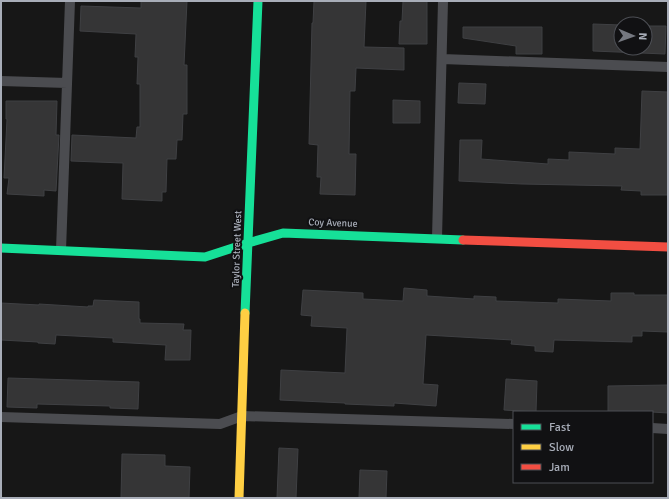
<svg xmlns="http://www.w3.org/2000/svg" width="669" height="499" font-family="Signika,sans-serif">
	<style>
		.building { fill: #353536; stroke: #3f4043 }
		.lines { fill: none; stroke-linecap: round; stroke-linejoin: round }
		.lane { stroke: #4b4c50; stroke-width: 10 }
		.fast { stroke: #16e098; stroke-width: 9 }
		.slow { stroke: #ffcf43; stroke-width: 9 }
		.jam { stroke: #f24e42; stroke-width: 9 }
		.labels { text-anchor: middle; dominant-baseline: central; stroke-width: 4; stroke-linejoin: round; paint-order: stroke }
		.street-label { font-size: 10px; fill: #a8adb8; stroke: #111113 }
	</style>
	<rect width="100%" height="100%" fill="#171717"/>
	<!-- building -->
	<path class="building" d="M 141,1 L 187,1 L 184,65 L 187,65 L 187,114 L 183,114 L 182,140 L 177,140 L 176,159 L 167,159 L 166,192 L 162,192 L 162,201 L 122,199 L 123,163 L 71,161 L 72,135 L 136,138 L 137,127 L 140,127 L 140,84 L 137,84 L 138,57 L 135,57 L 136,34 L 80,31 L 81,6 L 141,8 Z
		M 314,1 L 366,1 L 364,47 L 404,48 L 404,70 L 356,68 L 355,91 L 350,91 L 349,154 L 356,154 L 355,195 L 320,194 L 321,177 L 317,177 L 318,145 L 309,144 L 312,23 L 313,23 Z
		M 403,1 L 427,1 L 427,44 L 399,44 L 400,21 L 402,21 Z
		M 593,24 L 621,25 L 621,48 L 645,48 L 645,26 L 666,26 L 665,54 L 593,51 Z
		M 463,27 L 542,27 L 542,54 L 516,54 L 516,46 L 463,38 Z
		M 459,83 L 486,84 L 485,104 L 458,103 Z
		M 642,91 L 668,92 L 668,195 L 641,195 L 641,191 L 621,190 L 622,186 L 522,184 L 459,181 L 460,140 L 482,140 L 481,159 L 548,164 L 548,159 L 569,160 L 569,152 L 615,154 L 615,148 L 640,149 Z
		M 393,100 L 420,101 L 420,123 L 393,123 Z
		M 6,101 L 57,101 L 56,135 L 59,135 L 56,191 L 44,190 L 44,196 L 7,194 L 9,178 L 4,178 L 7,119 L 6,119 Z
		M 404,288 L 427,290 L 427,296 L 474,299 L 474,296 L 496,297 L 496,301 L 558,303 L 558,299 L 611,301 L 611,293 L 634,293 L 634,295 L 668,295 L 668,332 L 642,331 L 642,336 L 632,336 L 632,342 L 554,340 L 553,352 L 535,351 L 535,346 L 511,344 L 512,340 L 426,335 L 423,384 L 438,385 L 436,406 L 394,403 L 394,406 L 345,404 L 345,403 L 280,400 L 281,370 L 345,373 L 347,328 L 311,326 L 312,316 L 301,315 L 303,290 L 363,293 L 363,299 L 403,301 Z
		M 94,300 L 139,302 L 139,319 L 140,319 L 140,323 L 184,324 L 183,330 L 191,330 L 190,360 L 165,360 L 166,345 L 113,342 L 113,338 L 56,335 L 55,344 L 38,343 L 38,342 L 1,340 L 1,303 L 39,305 L 39,304 L 88,307 L 88,306 L 93,306 Z
		M 8,378 L 139,382 L 138,409 L 110,408 L 110,406 L 37,404 L 37,408 L 7,407 Z
		M 506,379 L 537,381 L 536,412 L 504,410 Z
		M 668,385 L 668,413 L 652,412 L 608,412 L 608,386 Z
		M 279,448 L 298,449 L 296,498 L 277,498 Z
		M 122,454 L 165,455 L 165,466 L 190,467 L 189,498 L 121,498 Z
		M 360,470 L 387,471 L 386,498 L 359,498 Z"/>
	<g class="lines">
		<!-- lane -->
		<path class="lane" d="M 442,59 L 668,67
			M 1,81 L 67,83
			M 437,238 L 443,1
			M 61,250 L 70,1
			M 1,417 L 220,424 L 242,416 L 514,424
			M 652,428 L 668,429"/>
		<!-- fast -->
		<path class="fast" d="M 1,248 L 205,257 L 248,243 L 283,233 L 463,240
			M 245,313 L 258,1"/>
		<!-- slow -->
		<path class="slow" d="M 239,498 L 245,313"/>
		<!-- jam -->
		<path class="jam" d="M 463,240 L 668,247"/>
	</g>
	<g class="labels">
		<!-- street labels -->
		<g class="street-label">
			<text transform="translate(333 223) rotate(2)">Coy Avenue</text>
			<text transform="translate(237 249) rotate(-88)">Taylor Street West</text>
		</g>
	</g>
	<!-- border -->
	<rect width="669" height="499" fill="none" stroke="#a8adb8" stroke-width="4"/>
	<!-- legend -->
	<rect x="513" y="411" width="140" height="72" fill="#111113" stroke="#4d4f55"/>
	<rect x="521" y="424" width="20" height="6" fill="#16e098" stroke="#4d4f55"/>
	<text x="549" y="431" font-size="12" fill="#a8adb8">Fast</text>
	<rect x="521" y="444" width="20" height="6" fill="#ffcf43" stroke="#4d4f55"/>
	<text x="549" y="451" font-size="12" fill="#a8adb8">Slow</text>
	<rect x="521" y="464" width="20" height="6" fill="#f24e42" stroke="#4d4f55"/>
	<text x="549" y="471" font-size="12" fill="#a8adb8">Jam</text>
	<!-- north arrow -->
	<g transform="translate(633 36) rotate(92)"><circle r="19" fill="#111113" stroke="#4d4f55"/>
	<path d="M0-3L7 15L0 10L-7 15Z" fill="#757880"/>
	<text y="-6" font-size="11" font-weight="bold" text-anchor="middle" fill="#a8adb8">N</text>
	</g>
</svg>
